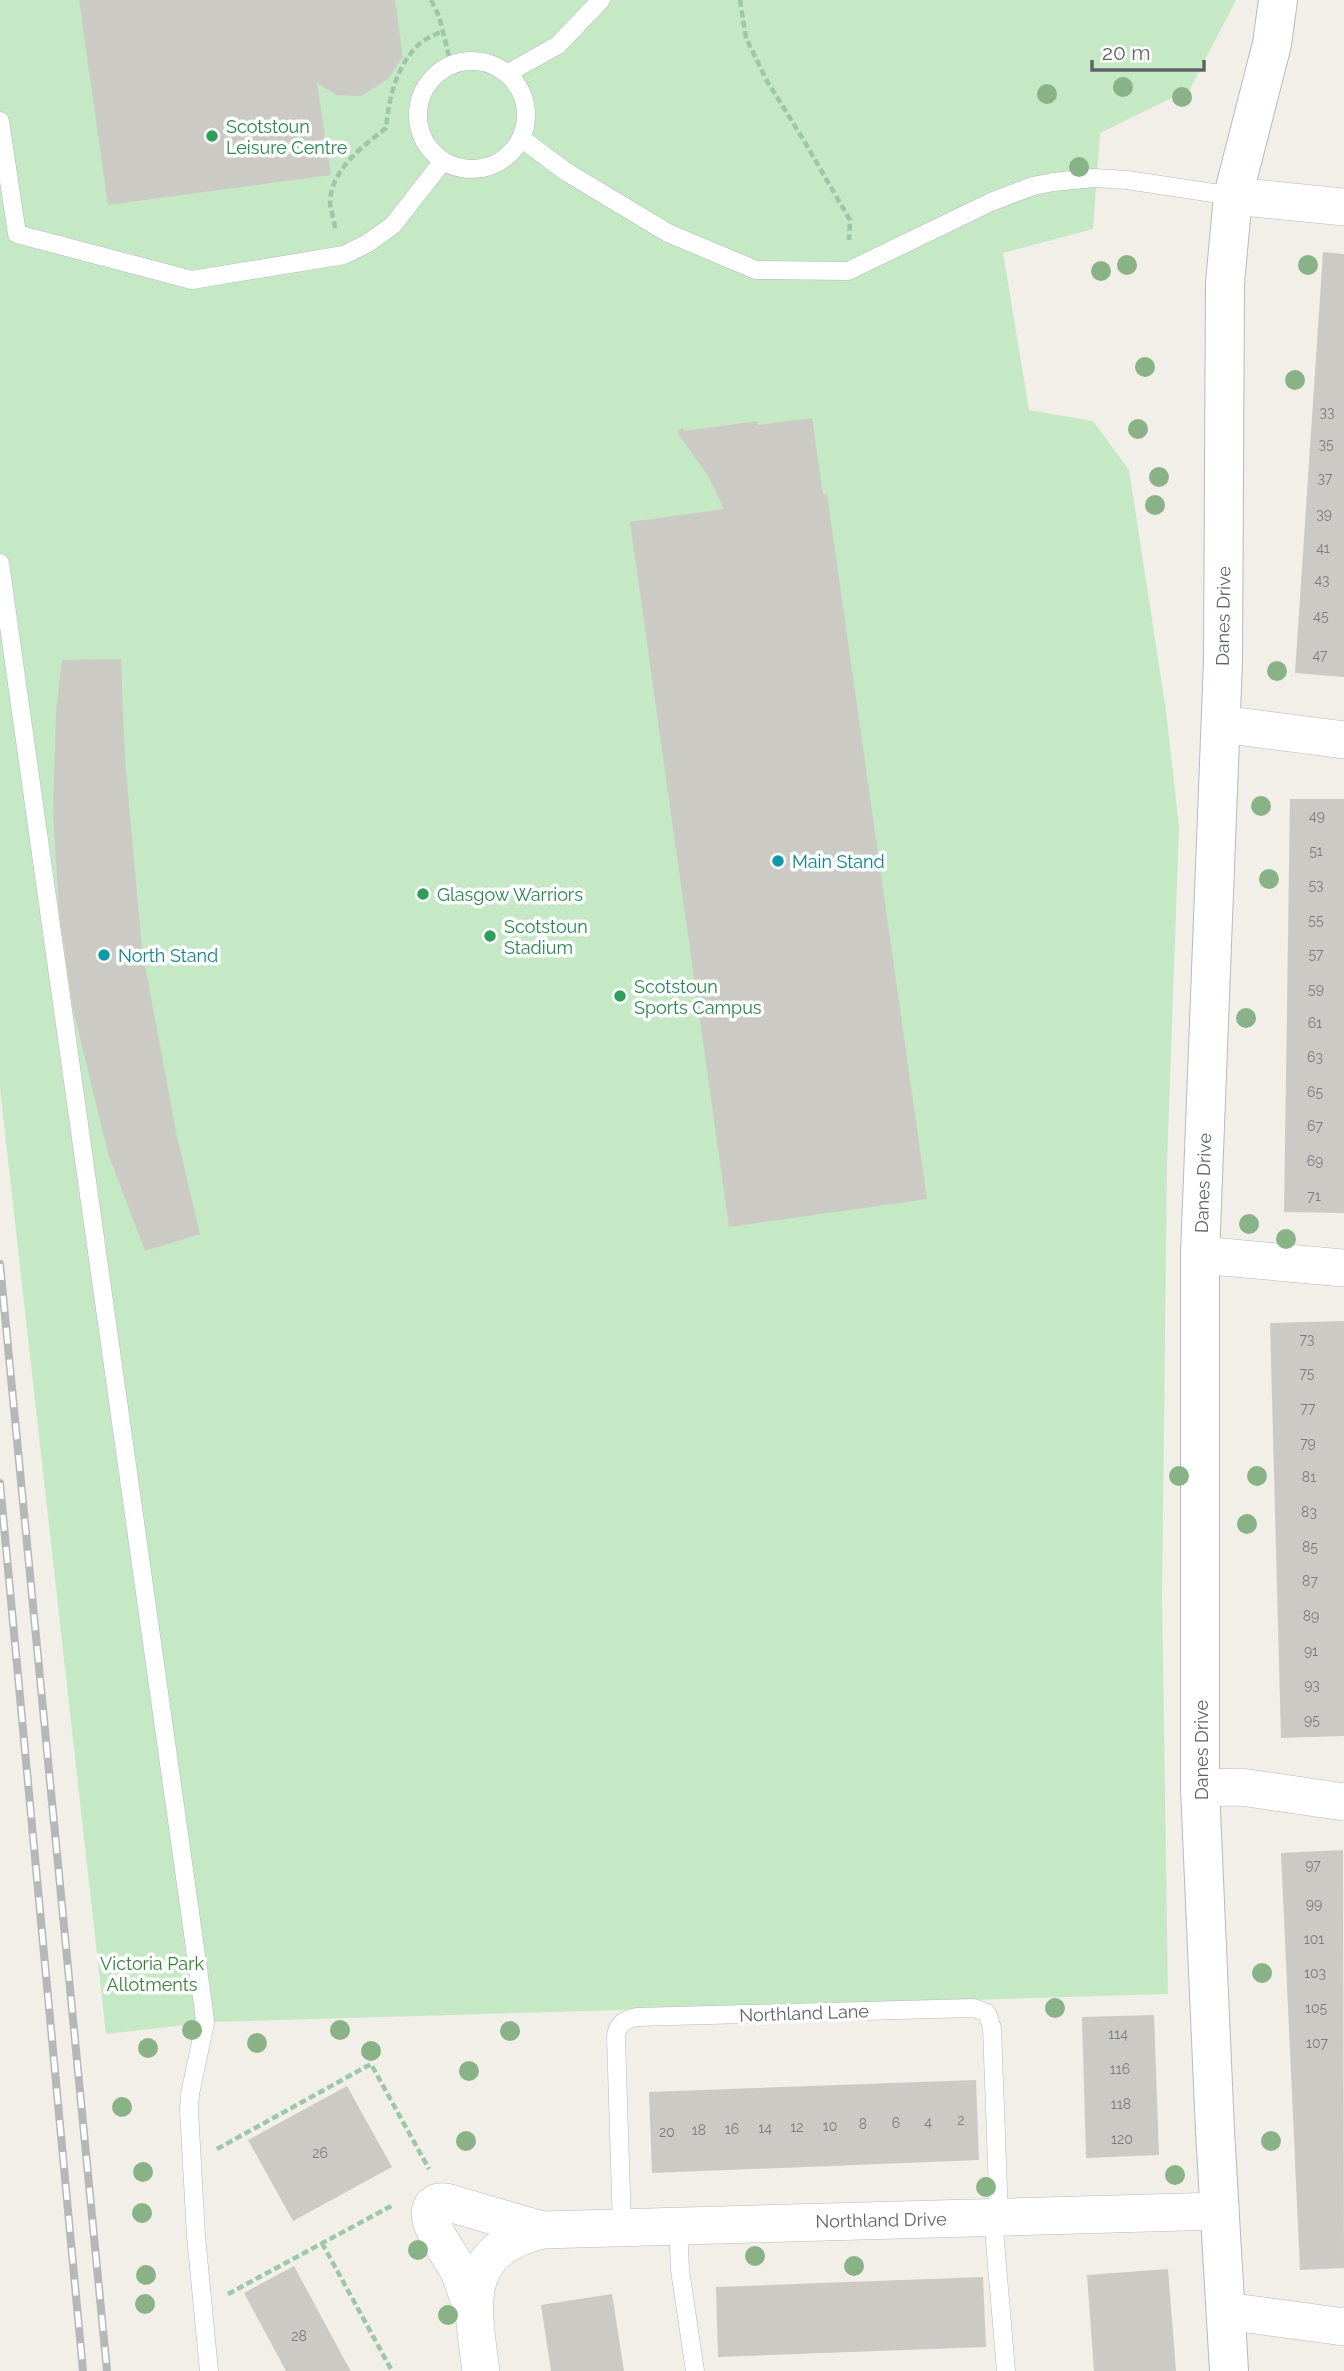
<svg xmlns="http://www.w3.org/2000/svg" width="1344" height="2371" font-family="Raleway,sans-serif">
	<style>
		.green { fill: #c5e8c5 }
		.building { fill: #cccac5 }
		.lines { fill: none; stroke-linecap: round; stroke-linejoin: round }
		.lane-casing { stroke: #b5b8bc; stroke-width: 19 }
		.street-casing { stroke: #b5b8bc; stroke-width: 38 }
		.secondary-casing { stroke: #b6babf; stroke-width: 40 }
		.path { stroke: #9cc7a9; stroke-width: 4.5; stroke-dasharray: 7 3.5; stroke-linecap: butt }
		.lane { stroke: #fff; stroke-width: 18 }
		.street { stroke: #fff; stroke-width: 37 }
		.secondary { stroke: #fff; stroke-width: 38 }
		.rail-casing { stroke: #b6b7b8; stroke-width: 8 }
		.rail { stroke: #fff; stroke-width: 5; stroke-dasharray: 16; stroke-linecap: butt }
		.tree { fill: #89b387 }
		.leisure-dot { fill: #2e9e5b; stroke: #fff; stroke-width: 2.5 }
		.culture-dot { fill: #0f9aa8; stroke: #fff; stroke-width: 2.5 }
		.labels { text-anchor: middle; dominant-baseline: central; stroke-width: 7; stroke-linejoin: round; paint-order: stroke }
		.number-label { font-size: 14px; fill: #7a7d7f }
		.leisure-label { font-size: 18px; fill: #27864d; stroke: #fff; text-anchor: start }
		.street-label { font-size: 18px; fill: #5f6368; stroke: #fff }
		.culture-label { font-size: 18px; fill: #0d838f; stroke: #fff; text-anchor: start }
		.park-label { font-size: 18px; fill: #348238; stroke: #fff }
	</style>
	<rect width="100%" height="100%" fill="#f1efe8"/>
	<!-- green -->
	<path class="green" d="M 0,0 L 1236,0 L 1190,89 L 1100,133 L 1093,229 L 1003,253 L 1029,410 L 1093,421 L 1129,470 L 1166,711 L 1179,827 L 1167,1164 L 1162,1596 L 1168,1994 L 212,2022 L 106,2034 L 0,1088 Z"/>
	<!-- building -->
	<path class="building" d="M 79,0 L 395,0 L 403,57 L 388,79 L 361,96 L 336,95 L 317,83 L 331,175 L 108,205 Z
		M 1323,252 L 1344,254 L 1344,677 L 1295,673 Z
		M 812,418 L 823,494 L 827,494 L 927,1199 L 729,1227 L 630,522 L 724,509 L 708,476 L 677,432 L 682,428 L 684,431 L 757,421 L 758,425 Z
		M 121,659 L 125,760 L 142,949 L 177,1137 L 200,1234 L 145,1251 L 108,1153 L 73,1009 L 59,912 L 53,812 L 56,714 L 62,660 Z
		M 1290,799 L 1344,799 L 1344,1213 L 1284,1212 Z
		M 1344,1321 L 1344,1736 L 1281,1738 L 1270,1323 Z
		M 1343,1850 L 1344,2268 L 1300,2270 L 1281,1853 Z
		M 1154,2015 L 1159,2155 L 1086,2158 L 1082,2017 Z
		M 976,2080 L 979,2160 L 652,2173 L 649,2092 Z
		M 347,2086 L 392,2167 L 293,2221 L 248,2140 Z
		M 294,2266 L 344,2359 L 351,2371 L 286,2371 L 244,2293 Z
		M 1168,2269 L 1176,2371 L 1094,2371 L 1087,2275 Z
		M 983,2277 L 986,2347 L 718,2357 L 716,2287 Z
		M 612,2294 L 624,2371 L 551,2371 L 541,2305 Z"/>
	<g class="lines">
		<!-- lane casing -->
		<g class="lane-casing">
			<path id="lane" d="M418 115a54 54 0 1 1 108 0a54 54 0 1 1-108 0Z
				M 508,73 L 558,45 L 601,0
				M 0,121 L 17,234 L 192,280 L 344,255 L 368,243 L 393,225 L 443,161
				M 521,138 L 565,171 L 668,233 L 756,270 L 848,271 L 991,202 L 1033,186 L 1053,182 L 1094,178 L 1127,180 L 1233,196
				M 0,563 L 204,2012 L 205,2023 L 190,2094 L 189,2110 L 196,2236 L 209,2371
				M 993,2218 L 1006,2371
				M 678,2225 L 680,2270 L 695,2371
				M 622,2227 L 616,2037 C 617,2024 624,2020 637,2017 L 973,2008 L 987,2013 L 992,2028 L 999,2217"/>
		</g>
		<!-- street casing -->
		<g class="street-casing">
			<path id="street" d="M 1233,196 L 1344,207
				M 1221,724 L 1344,740
				M 1200,1255 L 1344,1268
				M 1200,1788 L 1241,1787 L 1344,1802
				M 1226,2311 L 1344,2327
				M 473,2314 C 469,2300 465,2286 459,2272 C 452,2257 429,2228 430,2213 C 431,2203 438,2201 446,2202 L 542,2230
				M 481,2371 C 472,2304 460,2251 542,2230 L 1220,2211"/>
		</g>
		<!-- secondary casing -->
		<g class="secondary-casing">
			<path id="secondary" d="M 1229,2371 L 1215,2131 L 1200,1788 L 1200,1255 L 1223,660 L 1225,283 L 1233,196 L 1272,44 L 1278,0"/>
		</g>
		<!-- path -->
		<path class="path" d="M 431,0 L 439,16 L 451,64
			M 740,0 L 746,38 L 767,81 L 803,139 L 850,220 L 849,240
			M 335,228 C 334,219 330,209 330,200 C 333,168 363,146 386,128 C 389,98 396,67 418,45 C 424,39 435,35 442,31
			M 217,2149 L 371,2064 L 429,2169
			M 322,2243 L 392,2371
			M 228,2294 L 393,2205"/>
		<!-- lane -->
		<use href="#lane" class="lane"/>
		<!-- street -->
		<use href="#street" class="street"/>
		<!-- secondary -->
		<use href="#secondary" class="secondary"/>
		<!-- rail casing -->
		<g class="rail-casing">
			<path id="rail" d="M 0,1264 L 107,2371
				M 0,1483 L 83,2371"/>
		</g>
		<!-- rail -->
		<use href="#rail" class="rail"/>
	</g>
	<!-- trees -->
	<g class="tree">
		<circle cx="1123" cy="87" r="10"/>
		<circle cx="1047" cy="94" r="10"/>
		<circle cx="1182" cy="97" r="10"/>
		<circle cx="1079" cy="167" r="10"/>
		<circle cx="1127" cy="265" r="10"/>
		<circle cx="1308" cy="265" r="10"/>
		<circle cx="1101" cy="271" r="10"/>
		<circle cx="1145" cy="367" r="10"/>
		<circle cx="1295" cy="380" r="10"/>
		<circle cx="1138" cy="429" r="10"/>
		<circle cx="1159" cy="477" r="10"/>
		<circle cx="1155" cy="505" r="10"/>
		<circle cx="1277" cy="671" r="10"/>
		<circle cx="1261" cy="806" r="10"/>
		<circle cx="1269" cy="879" r="10"/>
		<circle cx="1246" cy="1018" r="10"/>
		<circle cx="1249" cy="1224" r="10"/>
		<circle cx="1286" cy="1239" r="10"/>
		<circle cx="1179" cy="1476" r="10"/>
		<circle cx="1257" cy="1476" r="10"/>
		<circle cx="1247" cy="1524" r="10"/>
		<circle cx="1262" cy="1973" r="10"/>
		<circle cx="1055" cy="2008" r="10"/>
		<circle cx="192" cy="2030" r="10"/>
		<circle cx="340" cy="2030" r="10"/>
		<circle cx="510" cy="2031" r="10"/>
		<circle cx="257" cy="2043" r="10"/>
		<circle cx="148" cy="2048" r="10"/>
		<circle cx="371" cy="2051" r="10"/>
		<circle cx="469" cy="2071" r="10"/>
		<circle cx="122" cy="2107" r="10"/>
		<circle cx="466" cy="2141" r="10"/>
		<circle cx="1271" cy="2141" r="10"/>
		<circle cx="143" cy="2172" r="10"/>
		<circle cx="1175" cy="2175" r="10"/>
		<circle cx="986" cy="2187" r="10"/>
		<circle cx="142" cy="2213" r="10"/>
		<circle cx="418" cy="2250" r="10"/>
		<circle cx="755" cy="2256" r="10"/>
		<circle cx="854" cy="2266" r="10"/>
		<circle cx="146" cy="2275" r="10"/>
		<circle cx="145" cy="2304" r="10"/>
		<circle cx="448" cy="2315" r="10"/>
	</g>
	<!-- markers -->
	<g class="leisure-dot">
		<circle cx="212" cy="136" r="7"/>
		<circle cx="423" cy="894" r="7"/>
		<circle cx="490" cy="936" r="7"/>
		<circle cx="620" cy="996" r="7"/>
	</g>
	<g class="culture-dot">
		<circle cx="778" cy="861" r="7"/>
		<circle cx="104" cy="955" r="7"/>
	</g>
	<g class="labels">
		<!-- number labels -->
		<g class="number-label">
			<text x="1327" y="412">33</text>
			<text x="1326" y="444">35</text>
			<text x="1325" y="478">37</text>
			<text x="1324" y="514">39</text>
			<text x="1323" y="548">41</text>
			<text x="1322" y="580">43</text>
			<text x="1321" y="616">45</text>
			<text x="1320" y="655">47</text>
			<text x="1317" y="816">49</text>
			<text x="1316" y="851">51</text>
			<text x="1316" y="885">53</text>
			<text x="1316" y="920">55</text>
			<text x="1316" y="954">57</text>
			<text x="1316" y="989">59</text>
			<text x="1315" y="1023">61</text>
			<text x="1315" y="1057">63</text>
			<text x="1315" y="1092">65</text>
			<text x="1315" y="1126">67</text>
			<text x="1315" y="1161">69</text>
			<text x="1314" y="1196">71</text>
			<text x="1307" y="1339">73</text>
			<text x="1307" y="1373">75</text>
			<text x="1308" y="1408">77</text>
			<text x="1308" y="1443">79</text>
			<text x="1309" y="1477">81</text>
			<text x="1309" y="1512">83</text>
			<text x="1310" y="1547">85</text>
			<text x="1310" y="1581">87</text>
			<text x="1311" y="1616">89</text>
			<text x="1311" y="1651">91</text>
			<text x="1312" y="1685">93</text>
			<text x="1312" y="1720">95</text>
			<text x="1313" y="1865">97</text>
			<text x="1314" y="1904">99</text>
			<text x="1314" y="1939">101</text>
			<text x="1315" y="1973">103</text>
			<text x="1316" y="2008">105</text>
			<text x="1118" y="2034">114</text>
			<text x="1317" y="2043">107</text>
			<text x="1120" y="2069">116</text>
			<text x="1121" y="2104">118</text>
			<text x="961" y="2120">2</text>
			<text x="928" y="2122">4</text>
			<text x="896" y="2123">6</text>
			<text x="863" y="2124">8</text>
			<text x="830" y="2126">10</text>
			<text x="797" y="2127">12</text>
			<text x="765" y="2128">14</text>
			<text x="732" y="2129">16</text>
			<text x="699" y="2130">18</text>
			<text x="667" y="2132">20</text>
			<text x="1122" y="2139">120</text>
			<text x="320" y="2153">26</text>
			<text x="299" y="2336">28</text>
		</g>
		<!-- leisure labels -->
		<g class="leisure-label">
			<text x="226" y="126">Scotstoun<tspan x="226" dy="21">Leisure Centre</tspan></text>
			<text x="437" y="894">Glasgow Warriors</text>
			<text x="504" y="926">Scotstoun<tspan x="504" dy="21">Stadium</tspan></text>
			<text x="634" y="986">Scotstoun<tspan x="634" dy="21">Sports Campus</tspan></text>
		</g>
		<!-- street labels -->
		<g class="street-label">
			<text transform="translate(1223 616) rotate(-89)">Danes Drive</text>
			<text transform="translate(1203 1183) rotate(-88)">Danes Drive</text>
			<text transform="translate(1201 1750) rotate(-90)">Danes Drive</text>
			<text transform="translate(804 2013) rotate(-2)">Northland Lane</text>
			<text transform="translate(881 2220) rotate(-1)">Northland Drive</text>
		</g>
		<!-- culture labels -->
		<g class="culture-label">
			<text x="792" y="861">Main Stand</text>
			<text x="118" y="955">North Stand</text>
		</g>
		<!-- park labels -->
		<g class="park-label">
			<text x="152" y="1963">Victoria Park<tspan x="152" dy="21">Allotments</tspan></text>
		</g>
	</g>
	<!-- scale -->
	<path d="M1092 60v10h112v-10" fill="none" stroke="#5f6368" stroke-width="3.5"/>
	<text x="1102" y="60" font-size="21" fill="#5f6368" stroke="#ffffff" stroke-width="5" paint-order="stroke">20 m</text>
</svg>
